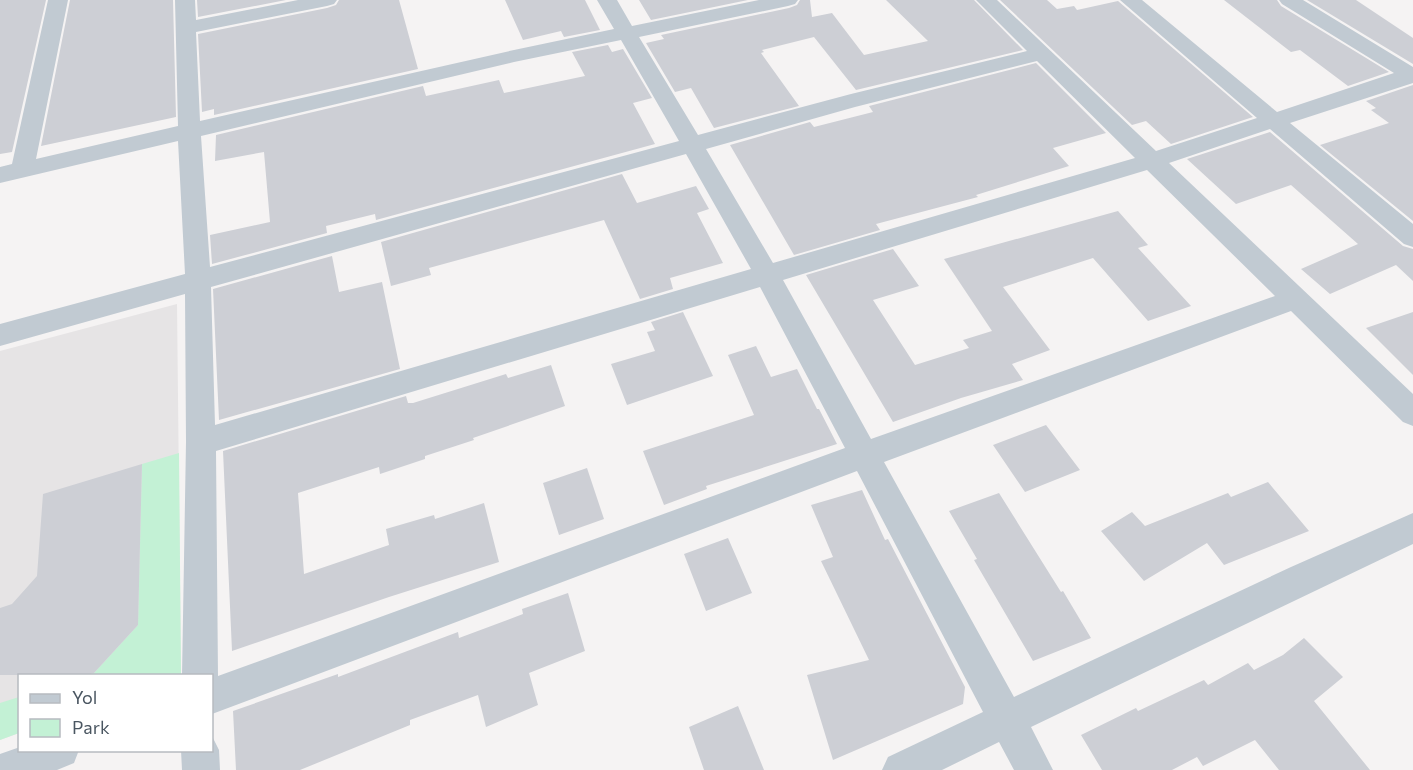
<svg xmlns="http://www.w3.org/2000/svg" width="1413" height="770" font-family="Commissioner,sans-serif">
	<style>
		.education { fill: #e6e4e5 }
		.green { fill: #c3f1d5 }
		.building { fill: #cdcfd5 }
		.lines { fill: none; stroke-linecap: round; stroke-linejoin: round }
		.minor { fill: #c1cad2; fill-rule: evenodd }
	</style>
	<rect width="100%" height="100%" fill="#f5f3f3"/>
	<!-- education -->
	<path class="education" d="M 177,304 L 181,674 L 20,676 L 19,733 L 0,740 L 0,351 Z"/>
	<!-- green -->
	<path class="green" d="M 179,453 L 181,674 L 87,675 L 94,673 L 138,625 L 142,464 Z
		M 19,697 L 19,733 L 0,740 L 0,703 Z"/>
	<!-- building -->
	<path class="building" d="M 0,0 L 46,0 L 12,152 L 0,154 Z
		M 70,0 L 173,0 L 176,117 L 41,146 Z
		M 197,0 L 286,0 L 198,17 Z
		M 339,0 L 399,0 L 418,69 L 214,115 L 214,109 L 202,112 L 198,34 L 327,8 L 336,5 Z
		M 505,0 L 585,0 L 600,30 L 564,37 L 561,31 L 523,40 Z
		M 639,0 L 748,0 L 651,20 Z
		M 800,0 L 810,0 L 812,17 L 832,13 L 864,55 L 928,41 L 886,0 L 974,0 L 1023,50 L 856,90 L 814,37 L 762,50 L 764,52 L 761,53 L 799,106 L 714,128 L 691,88 L 675,92 L 646,43 L 664,39 L 661,35 L 789,8 L 797,5 Z
		M 1000,0 L 1047,0 L 1057,9 L 1074,6 L 1077,10 L 1118,1 L 1253,117 L 1171,144 L 1146,121 L 1132,125 Z
		M 1224,0 L 1277,0 L 1281,6 L 1389,72 L 1348,86 L 1300,50 L 1291,52 Z
		M 1307,0 L 1356,0 L 1413,38 L 1413,64 Z
		M 608,45 L 612,52 L 623,49 L 652,98 L 633,103 L 655,144 L 376,220 L 375,214 L 326,226 L 327,233 L 212,264 L 210,235 L 270,222 L 264,152 L 215,161 L 216,135 L 423,86 L 426,96 L 499,80 L 504,93 L 585,76 L 572,52 Z
		M 1036,63 L 1106,133 L 1053,148 L 1069,166 L 976,195 L 978,197 L 876,224 L 880,230 L 794,255 L 730,145 L 810,122 L 814,127 L 873,112 L 869,106 Z
		M 1413,85 L 1413,221 L 1320,145 L 1389,123 L 1371,110 L 1376,108 L 1366,101 Z
		M 1270,132 L 1403,246 L 1413,249 L 1413,281 L 1396,265 L 1330,294 L 1301,269 L 1358,244 L 1291,185 L 1236,204 L 1187,159 Z
		M 622,174 L 637,203 L 696,186 L 709,209 L 697,213 L 723,263 L 670,278 L 673,289 L 640,299 L 604,220 L 429,268 L 431,275 L 391,286 L 381,242 Z
		M 1118,211 L 1148,245 L 1138,248 L 1191,306 L 1148,321 L 1093,258 L 1003,287 L 1050,350 L 1012,364 L 1023,380 L 961,398 L 893,422 L 806,275 L 893,249 L 919,286 L 873,300 L 915,365 L 969,348 L 963,340 L 992,331 L 944,259 Z
		M 332,256 L 339,292 L 382,282 L 400,369 L 219,420 L 213,289 Z
		M 683,312 L 713,376 L 627,405 L 611,364 L 655,351 L 647,332 L 655,330 L 651,322 Z
		M 1413,312 L 1413,375 L 1366,328 Z
		M 756,346 L 771,377 L 797,369 L 817,409 L 819,409 L 837,444 L 706,486 L 707,489 L 664,505 L 643,451 L 754,415 L 728,355 Z
		M 551,365 L 565,406 L 473,438 L 474,440 L 425,456 L 425,459 L 380,474 L 379,467 L 298,493 L 304,574 L 389,545 L 386,529 L 434,515 L 435,519 L 484,503 L 499,562 L 389,597 L 232,651 L 223,451 L 406,396 L 408,403 L 413,403 L 506,374 L 508,378 Z
		M 1046,425 L 1080,470 L 1025,492 L 993,445 Z
		M 142,464 L 138,625 L 94,673 L 87,675 L 0,675 L 0,608 L 12,604 L 37,576 L 43,494 Z
		M 587,468 L 604,519 L 559,535 L 543,483 Z
		M 1268,482 L 1309,531 L 1224,565 L 1207,543 L 1144,581 L 1101,531 L 1132,512 L 1145,526 L 1228,493 L 1231,497 Z
		M 862,490 L 885,540 L 888,539 L 965,687 L 963,704 L 833,760 L 807,675 L 869,660 L 821,561 L 833,557 L 811,505 Z
		M 999,493 L 1061,592 L 1063,591 L 1091,638 L 1033,661 L 974,560 L 977,559 L 949,511 Z
		M 728,538 L 752,593 L 706,611 L 684,554 Z
		M 568,593 L 585,651 L 529,673 L 538,705 L 486,727 L 478,695 L 410,720 L 410,725 L 300,770 L 236,770 L 233,711 L 338,674 L 338,677 L 458,632 L 459,638 L 523,614 L 522,609 Z
		M 1304,638 L 1343,677 L 1314,701 L 1370,770 L 1279,770 L 1255,740 L 1203,766 L 1197,757 L 1172,770 L 1102,770 L 1081,735 L 1136,708 L 1138,711 L 1204,680 L 1208,685 L 1248,663 L 1254,670 L 1283,655 Z
		M 738,706 L 764,770 L 704,770 L 689,727 Z"/>
	<g class="lines">
		<!-- minor -->
		<path class="minor" d="M 48,0 L 68,0 L 36,159 L 178,126 L 175,0 L 195,0 L 196,20 L 298,0 L 337,0 L 334,4 L 327,6 L 196,32 L 200,121 L 514,50 L 614,29 L 597,0 L 617,0 L 632,26 L 759,0 L 798,0 L 795,4 L 788,6 L 639,37 L 698,135 L 851,94 L 1027,51 L 976,0 L 997,0 L 1156,151 L 1257,118 L 1120,0 L 1142,0 L 1277,112 L 1394,73 L 1282,4 L 1279,0 L 1303,0 L 1413,67 L 1413,83 L 1290,123 L 1413,224 L 1413,247 L 1404,244 L 1270,129 L 1169,163 L 1413,394 L 1413,426 L 1403,422 L 1291,311 L 884,462 L 1014,697 L 1291,567 L 1413,513 L 1413,544 L 1031,727 L 1053,770 L 1014,770 L 999,742 L 942,770 L 882,770 L 888,757 L 983,712 L 857,471 L 212,714 L 212,676 L 182,676 L 186,442 L 185,294 L 0,346 L 0,324 L 185,274 L 178,141 L 0,183 L 0,167 L 12,164 ZM 621,40 L 679,141 L 210,267 L 201,136 L 514,62 ZM 1037,61 L 1135,158 L 773,263 L 706,149 L 855,107 ZM 686,154 L 751,269 L 215,425 L 211,287 ZM 1147,170 L 1275,296 L 871,439 L 783,280 ZM 760,287 L 845,448 L 218,676 L 216,451 Z
			M 212,736 L 219,750 L 220,770 L 182,770 L 181,750 L 212,750 Z
			M 20,747 L 20,750 L 79,750 L 74,763 L 57,770 L 0,770 L 0,754 Z"/>
	</g>
	<!-- legend -->
	<rect x="18" y="674" width="195" height="78" fill="#ffffff" stroke="#b7bbc0" stroke-width="1.5"/>
	<rect x="30" y="694" width="30" height="9" fill="#c1cad2" stroke="#b7bbc0" stroke-width="1.5"/>
	<text x="72" y="704" font-size="18" fill="#4a5661">Yol</text>
	<rect x="30" y="719" width="30" height="18" fill="#c3f1d5" stroke="#b7bbc0" stroke-width="1.5"/>
	<text x="72" y="734" font-size="18" fill="#4a5661">Park</text>
</svg>
